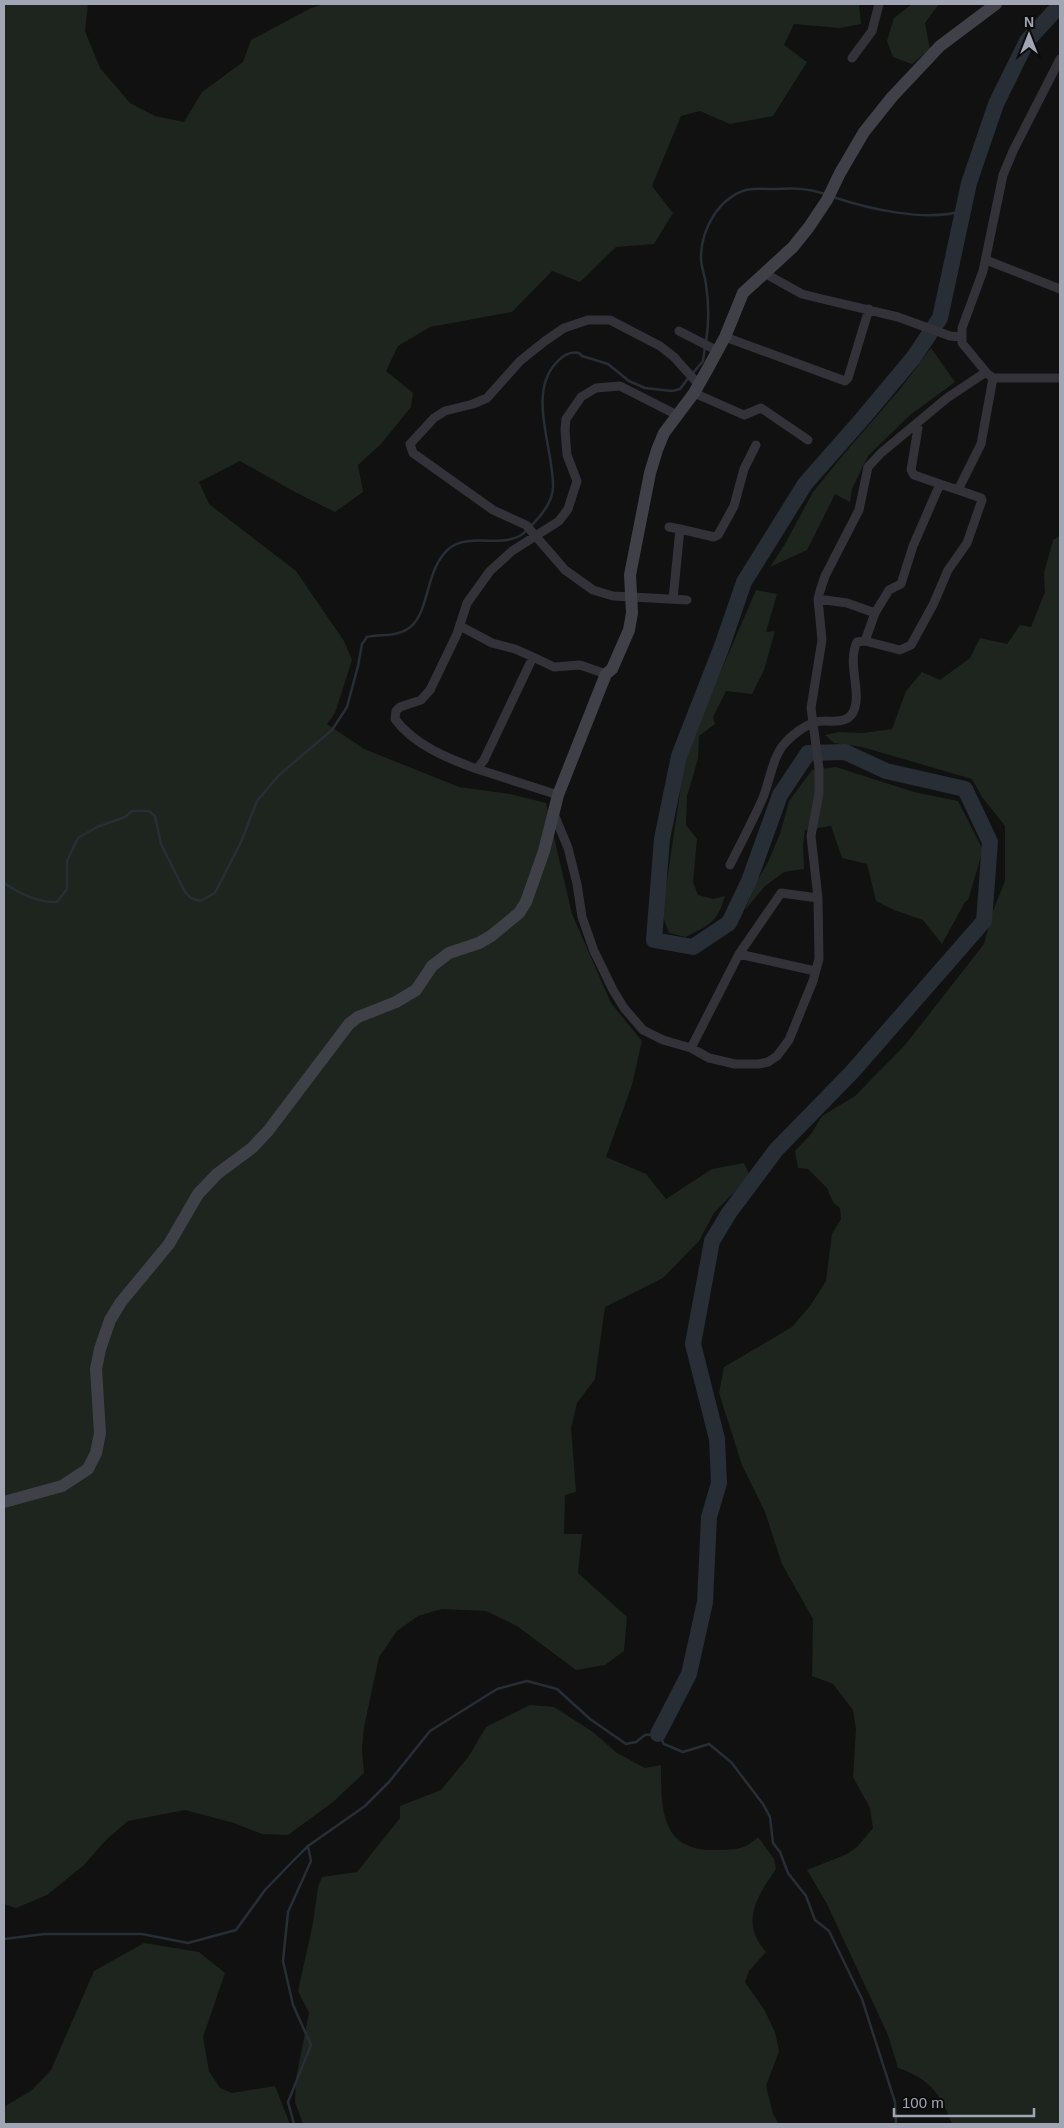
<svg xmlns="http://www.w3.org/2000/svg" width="1064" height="2128" font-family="Arial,sans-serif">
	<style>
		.green { fill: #1d251e }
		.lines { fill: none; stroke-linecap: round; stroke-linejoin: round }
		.stream { stroke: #272e36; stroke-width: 2.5 }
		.river { stroke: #272e36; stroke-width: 16 }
		.street { stroke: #323238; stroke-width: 9 }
		.secondary { stroke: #404148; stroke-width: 12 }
	</style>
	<rect width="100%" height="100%" fill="#111112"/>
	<!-- green -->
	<path class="green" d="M 4,4 L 88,4 L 85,31 L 100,68 L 130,103 L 155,116 L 184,122 L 202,92 L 243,62 L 251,40 L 311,8 L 324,4 L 859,4 L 861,24 L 840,28 L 794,24 L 784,45 L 807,62 L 773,116 L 730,124 L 700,111 L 681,116 L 652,186 L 673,213 L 654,244 L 616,247 L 580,282 L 552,271 L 512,312 L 430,327 L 398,346 L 386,371 L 413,393 L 411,407 L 381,444 L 358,465 L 363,492 L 335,512 L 295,492 L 240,461 L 199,482 L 209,504 L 296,571 L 344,641 L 352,660 L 335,713 L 327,724 L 364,749 L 459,787 L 510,794 L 546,803 L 572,914 L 611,1003 L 642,1041 L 632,1085 L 606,1157 L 646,1174 L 666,1199 L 712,1169 L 744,1163 L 749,1174 L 742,1184 L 714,1213 L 699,1241 L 663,1278 L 605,1307 L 595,1379 L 577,1403 L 571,1428 L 576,1492 L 565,1495 L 564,1534 L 582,1534 L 578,1573 L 627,1617 L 624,1651 L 605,1665 L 576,1670 L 517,1626 L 486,1611 L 442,1609 L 418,1616 L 397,1631 L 379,1657 L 364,1727 L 362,1749 L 364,1773 L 333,1802 L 288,1835 L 262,1834 L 234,1823 L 185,1810 L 128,1821 L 106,1840 L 84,1865 L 47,1895 L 16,1908 L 4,1904 Z
		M 912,4 L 939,4 L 925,23 L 930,49 L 912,64 L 893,57 L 887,41 L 894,18 Z
		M 931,348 L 955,382 L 910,415 L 868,456 L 852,489 L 850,502 L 835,494 L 807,550 L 770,567 L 785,544 L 813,492 L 843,455 L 901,388 Z
		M 1060,536 L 1060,2124 L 952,2124 C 941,2094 930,2079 898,2068 L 888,2035 L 827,1904 L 807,1870 L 847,1854 L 857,1847 L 873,1828 L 870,1808 L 853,1777 L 856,1729 L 853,1710 L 833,1684 L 812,1676 L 813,1619 L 782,1564 L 765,1512 L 742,1465 L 719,1393 L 724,1367 L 792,1327 L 810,1306 L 826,1281 L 832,1234 L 841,1219 L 840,1208 L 833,1202 L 827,1188 L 808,1169 L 798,1168 L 795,1151 L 811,1134 L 822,1116 L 855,1096 L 905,1045 L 984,944 L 993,911 L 1005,881 L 1005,826 L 982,797 L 972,779 L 862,747 L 834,743 L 825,735 L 839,732 L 863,733 L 892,729 L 906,691 L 922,672 L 940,680 L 970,658 L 980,638 L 1007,644 L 1020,625 L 1031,627 L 1045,592 L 1044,573 L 1053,540 Z
		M 756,590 L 777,594 L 766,632 L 775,631 L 764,670 L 752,694 L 726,691 L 713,717 L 715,724 L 699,736 L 698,759 L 687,796 L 686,825 L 697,839 L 693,882 L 698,895 L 713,899 L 725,896 C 717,923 710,924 686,937 L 669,933 L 662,914 L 686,752 Z
		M 836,767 L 914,792 L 958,801 L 983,850 L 968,900 L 965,902 L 942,944 L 923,920 L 894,910 L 876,901 L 867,864 L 842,858 L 831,826 L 805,830 L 803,845 L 804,869 L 784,872 L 765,886 L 745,910 L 757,881 L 767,864 L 780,834 L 789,801 L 812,770 Z
		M 530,1705 L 554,1707 L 593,1732 L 617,1753 L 645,1768 L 661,1765 C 661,1807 660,1852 716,1850 C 736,1849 743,1851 758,1837 L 774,1859 L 776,1869 C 756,1898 740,1922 766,1952 L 749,1971 L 745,1982 L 765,2011 L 775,2032 L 779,2051 L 766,2086 L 773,2114 L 779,2124 L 303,2124 L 295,2102 L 296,2078 L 309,2013 L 298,1991 L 313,1923 L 318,1887 L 322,1877 L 357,1872 L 400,1818 L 400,1806 L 441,1790 L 469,1756 L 486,1727 Z
		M 144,1943 L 199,1952 L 225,1973 L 203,2037 L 209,2071 L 220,2088 L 232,2093 L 275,2086 L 290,2124 L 4,2124 L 4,2107 L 32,2090 L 51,2070 L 94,1971 Z"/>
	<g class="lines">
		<!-- stream -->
		<path class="stream" d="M 833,197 C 869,209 925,222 963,211
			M 706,342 C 709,323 709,304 706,285 C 705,275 700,265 701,255 C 702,228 719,198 746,190 C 755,188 767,189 776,189 C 794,188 808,188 825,194
			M 693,373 L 703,361 L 705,347
			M 531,526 C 541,516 553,502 553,487 C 554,450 527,394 556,363 C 562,356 569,351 579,353 L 582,356 L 608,364 L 629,381 L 645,388 L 672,391 L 680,389 L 689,377
			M 4,883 C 19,893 39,903 57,902 L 67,889 L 67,861 L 78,838 L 97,827 L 125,817 L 132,811 L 149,811 L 155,816 L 161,844 L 185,892 L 191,898 L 200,901 L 215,893 L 241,842 L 257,801 L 279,775 L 332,730 L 347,707 L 358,666 L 362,644 L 367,637 C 379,634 392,637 404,631 C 432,619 422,569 451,547 C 472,532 508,551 527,530
			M 4,1939 L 45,1934 L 142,1934 L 188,1943 L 236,1930 L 265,1890 L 294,1860 L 308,1846 L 365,1806 L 389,1782 L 430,1731 L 497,1689 L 527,1681 L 557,1689 L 590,1719 L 626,1744 L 636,1742 L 645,1735 L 658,1734 L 664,1744 L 683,1752 L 709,1744 L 731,1762 L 763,1804 L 770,1817 L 773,1843 L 780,1852 L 788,1873 L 806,1896 L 815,1920 L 829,1931 L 862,1999 L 895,2102 L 896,2124
			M 294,2124 L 288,2102 L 311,2045 L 293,2005 L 283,1961 L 288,1912 L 311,1861 L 308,1846"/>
		<!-- river -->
		<path class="river" d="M 658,1734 L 689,1674 L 705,1602 L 709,1517 L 719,1483 L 717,1439 L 693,1344 L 712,1241 L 729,1213 L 776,1150 L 853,1071 L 984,921 L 990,842 L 965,789 L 886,771 L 845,752 L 808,753 L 780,795 L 749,881 L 729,923 L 693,947 L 654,940 L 662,839 L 679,756 L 722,646 L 744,582 L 805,484 L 863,418 L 914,357 L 940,318 L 969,183 L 996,104 L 1027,41 L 1060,5"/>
		<!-- street -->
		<path class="street" d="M 852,58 L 872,31 L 879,4
			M 986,260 L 1060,289
			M 764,273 L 802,294 L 814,297 L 898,317 L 950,336 L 961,337
			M 679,331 L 718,351
			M 725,337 L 845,381 L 848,378 L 869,309
			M 988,374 L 993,378 L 1060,378
			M 694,393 L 744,415 L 761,408 L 808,440
			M 940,484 L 958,490
			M 669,527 L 680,529 L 673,599
			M 680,529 L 714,537 L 718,535 L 734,506 L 744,469 L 756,445
			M 818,599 L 847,603 L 875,613 L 865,641
			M 687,600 L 613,596 L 593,590 L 565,570 L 526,525 L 493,510 L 413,453 L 410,444 L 434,418 L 445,411 L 473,404 L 487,398 L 520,361 L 545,341 L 564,328 L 588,320 L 610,320 L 660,346 L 674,357 L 699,385
			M 875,613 L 889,590 L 901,584 L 913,546 L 940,484 L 914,475 L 911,470 L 918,428 L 916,424
			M 460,626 L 492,643 L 515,649 L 533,657 L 484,760 L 477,769 L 558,795
			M 533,657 L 554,667 L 580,665 L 606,674
			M 477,769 C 449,759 414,745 395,719 L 396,711 L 400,707 L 421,700 L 430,690 L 457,634 L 467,603 L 490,571 L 512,551 L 559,521 L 568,509 L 577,481 L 567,455 L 565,430 L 566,419 L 581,397 L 596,388 L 620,386 L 677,415
			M 554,814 L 568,848 L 577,884 L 582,917 L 594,951 L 613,990 L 624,1008 L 643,1030 L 663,1040 L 691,1048 L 709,1058 L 735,1064 L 759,1064 L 768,1062 L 777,1056 L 789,1040 L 813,981 L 819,959 L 818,898 L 811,836 L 819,793 L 819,768 L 811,708 L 822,640 L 818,599 L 820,591 L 825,576 L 859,510 L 868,467 L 881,453 L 947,398 L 986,372 L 962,343 L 962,328 L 983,271 L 1003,175 L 1013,151 L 1060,59
			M 730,865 C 741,843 752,822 762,800 C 770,782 772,757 785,743 C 791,736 804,726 813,723 C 824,718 844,726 852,714 C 864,695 846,665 857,642 L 865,641 L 900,650 L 911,645 L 933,605 L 948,570 L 967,543 L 982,500 L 981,498 L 958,490 L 981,444 L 993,378
			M 739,954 L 781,893 L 818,898
			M 691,1048 L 739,954 L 815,971"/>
		<!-- secondary -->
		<path class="secondary" d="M 4,1502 L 62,1486 L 88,1469 L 96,1453 L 100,1433 L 96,1369 L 100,1349 L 110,1320 L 121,1302 L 169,1244 L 198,1194 L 217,1174 L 252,1148 L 268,1131 L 349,1024 L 358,1017 L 396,1002 L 416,990 L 432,966 L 449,953 L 479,943 L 491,936 L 519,913 L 526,902 L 544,851 L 558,795 L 600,689 L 606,674 L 612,669 L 629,630 L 632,613 L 630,575 L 650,473 L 657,450 L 664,433 L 694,393 L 707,370 L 725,337 L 743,293 L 793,247 L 809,227 L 827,200 L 840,173 L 864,132 L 892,97 L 940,46 L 996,4"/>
	</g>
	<!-- border -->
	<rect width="1064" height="2128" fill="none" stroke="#a1a6b4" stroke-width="10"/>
	<!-- north arrow -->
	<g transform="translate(1029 35)" stroke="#0c0c0d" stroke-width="4" paint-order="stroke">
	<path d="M0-4L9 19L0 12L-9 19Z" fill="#a1a6b4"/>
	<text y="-8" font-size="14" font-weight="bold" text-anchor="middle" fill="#a1a6b4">N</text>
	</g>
	<!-- scale -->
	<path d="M894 2108v8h140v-8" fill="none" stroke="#a1a6b4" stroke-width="2.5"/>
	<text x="902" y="2108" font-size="15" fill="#a1a6b4" stroke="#0c0c0d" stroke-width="4" paint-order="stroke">100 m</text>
</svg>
